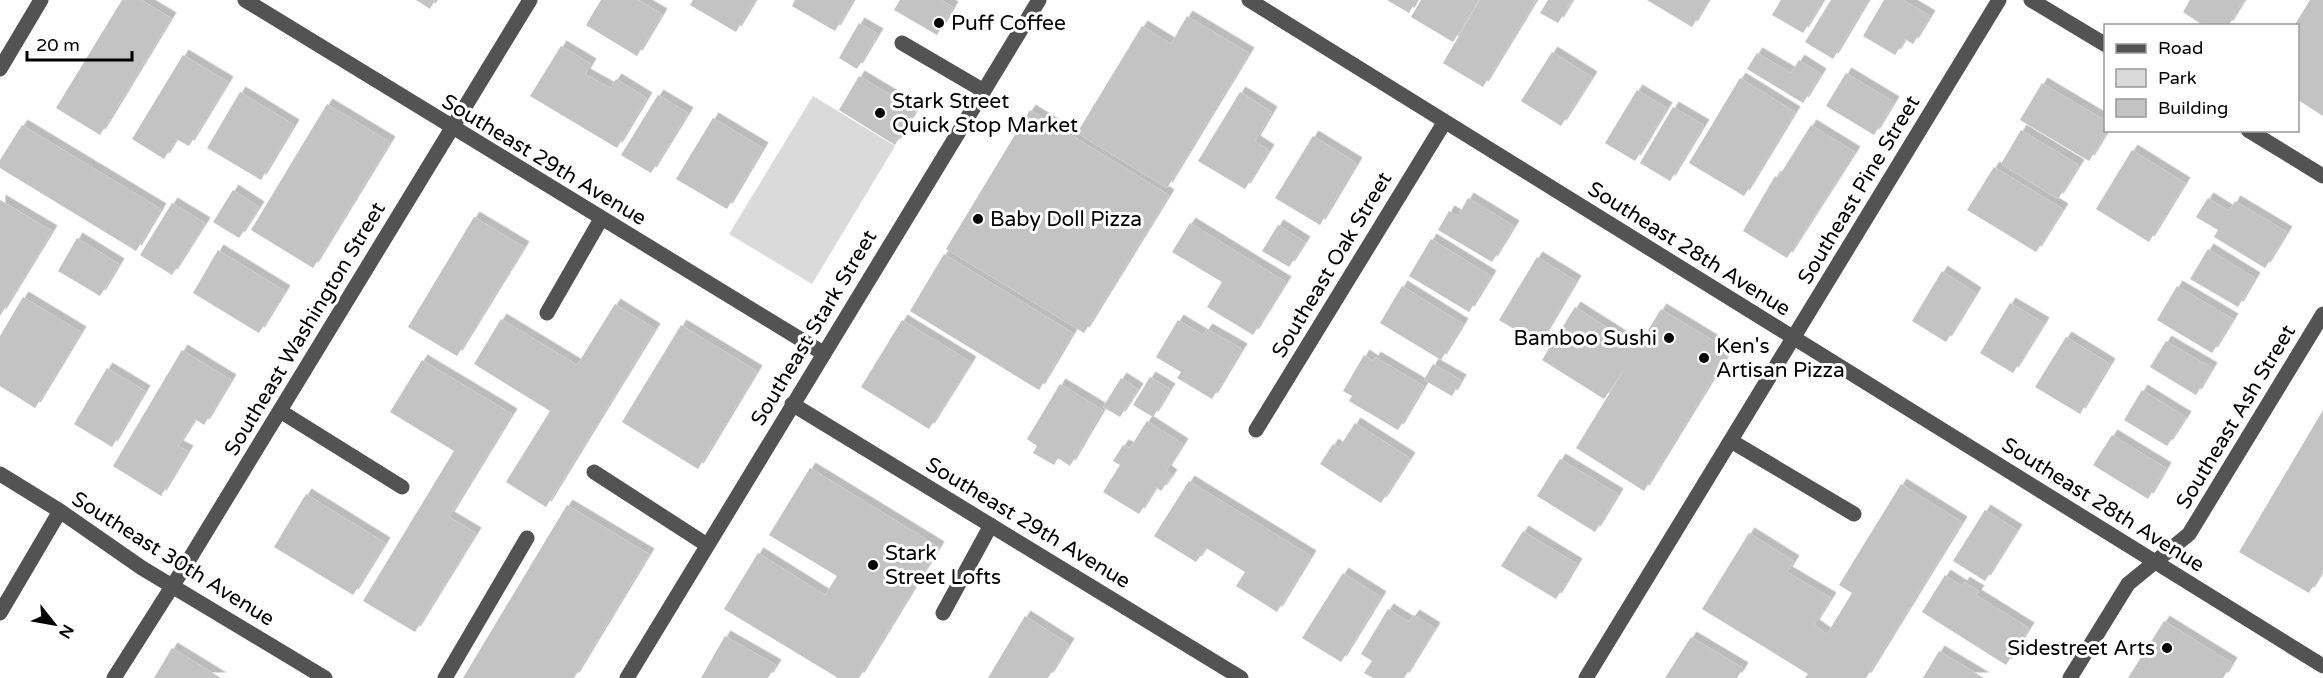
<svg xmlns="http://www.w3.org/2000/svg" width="2323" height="678" font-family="'Varela Round',sans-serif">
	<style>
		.green { fill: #dadada }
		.building { fill: #c3c3c3; filter: url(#shadow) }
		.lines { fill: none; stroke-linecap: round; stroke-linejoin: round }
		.minor { stroke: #535353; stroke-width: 15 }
		.poi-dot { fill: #000; stroke: #fff; stroke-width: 2 }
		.labels { text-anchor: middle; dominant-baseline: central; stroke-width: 6; stroke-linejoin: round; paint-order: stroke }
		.poi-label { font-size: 21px; fill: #000; stroke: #fff; text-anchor: start }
		.street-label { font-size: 21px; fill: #000; stroke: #fff }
	</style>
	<defs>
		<filter id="shadow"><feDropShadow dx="5.5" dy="-5.5" stdDeviation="0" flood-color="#0004"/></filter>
	</defs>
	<rect width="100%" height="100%" fill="#fff"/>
	<!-- green -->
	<path class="green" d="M 813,96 L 895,146 L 812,284 L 729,234 Z"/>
	<!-- building -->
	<path class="building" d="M 122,0 L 141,0 L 171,18 L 100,135 L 56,108 Z
		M 416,0 L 435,0 L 430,9 Z
		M 601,0 L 638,0 L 662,14 L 637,56 L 586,25 Z
		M 693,0 L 755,0 L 736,32 L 690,5 Z
		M 795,0 L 853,0 L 835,31 L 792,6 Z
		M 900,0 L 941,0 L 953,7 L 937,35 L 894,10 Z
		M 1387,0 L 1416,0 L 1409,13 Z
		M 1421,0 L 1479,0 L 1453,42 L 1411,17 Z
		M 1480,0 L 1536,0 L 1483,87 L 1443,63 Z
		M 1548,0 L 1572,0 L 1558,23 L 1540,13 Z
		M 1647,0 L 1708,0 L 1692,27 Z
		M 1781,0 L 1823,0 L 1803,33 L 1772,15 Z
		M 1831,0 L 1868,0 L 1833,59 L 1805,42 Z
		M 1884,0 L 1903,0 L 1930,16 L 1913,44 L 1905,39 L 1895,55 L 1863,36 Z
		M 2190,0 L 2244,0 L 2228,26 L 2204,26 L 2183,12 Z
		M 2310,0 L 2323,0 L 2323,116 L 2298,100 L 2298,26 L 2294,26 Z
		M 1187,16 L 1249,53 L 1167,188 L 1077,133 L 1142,26 L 1171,44 Z
		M 859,23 L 878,34 L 857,69 L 839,58 Z
		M 561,46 L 591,64 L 585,74 L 610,88 L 616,79 L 647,98 L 617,148 L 530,96 Z
		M 1552,52 L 1592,77 L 1561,126 L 1521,101 Z
		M 1757,53 L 1791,73 L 1799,60 L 1821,74 L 1803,103 L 1747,69 Z
		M 183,55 L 228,82 L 189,146 L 176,139 L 164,159 L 132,139 Z
		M 1846,73 L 1894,102 L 1874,135 L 1826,106 Z
		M 859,76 L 916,110 L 895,145 L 839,110 Z
		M 1740,78 L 1795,112 L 1744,196 L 1689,163 Z
		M 2042,83 L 2106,121 L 2106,130 L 2108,130 L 2089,161 L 2020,120 Z
		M 1637,90 L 1667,108 L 1635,161 L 1605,143 Z
		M 240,92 L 294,125 L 261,180 L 207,148 Z
		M 1240,92 L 1272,112 L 1255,141 L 1269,150 L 1245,189 L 1198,161 Z
		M 658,95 L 688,113 L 651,173 L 621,155 Z
		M 327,104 L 390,142 L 313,268 L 251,230 Z
		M 1673,107 L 1704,125 L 1670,181 L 1640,163 Z
		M 1030,110 L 1169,195 L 1084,333 L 946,249 Z
		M 713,118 L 763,148 L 727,209 L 676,179 Z
		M 22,125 L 161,209 L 136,251 L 0,168 L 0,160 Z
		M 1811,125 L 1855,152 L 1787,258 L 1743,231 L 1775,176 L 1778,178 Z
		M 2021,130 L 2079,165 L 2058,199 L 2001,164 Z
		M 1313,136 L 1357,163 L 1320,225 L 1275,198 Z
		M 2132,150 L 2185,183 L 2149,242 L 2096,209 Z
		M 1994,167 L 2063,209 L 2036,252 L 1967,210 Z
		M 233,190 L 259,207 L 239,238 L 213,222 Z
		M 1468,198 L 1514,226 L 1492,262 L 1438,230 L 1449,211 L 1458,216 Z
		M 2208,198 L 2229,211 L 2235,201 L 2287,232 L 2265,268 L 2214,237 L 2218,230 L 2196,217 Z
		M 0,200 L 52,231 L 0,316 Z
		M 172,203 L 205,223 L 172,275 L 140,255 Z
		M 474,217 L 524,247 L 457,356 L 408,327 Z
		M 1190,223 L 1286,282 L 1253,335 L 1207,307 L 1222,282 L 1172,252 Z
		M 1278,225 L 1305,242 L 1289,267 L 1262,251 Z
		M 77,238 L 119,264 L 100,296 L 58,271 Z
		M 1431,239 L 1491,276 L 1469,312 L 1409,276 Z
		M 2208,249 L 2255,278 L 2238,307 L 2190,279 Z
		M 218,250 L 285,291 L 259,333 L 193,293 Z
		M 944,254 L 1073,333 L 1039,390 L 910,311 Z
		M 1537,257 L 1576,281 L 1539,344 L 1499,320 Z
		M 1942,271 L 1976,293 L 1946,342 L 1912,321 Z
		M 1402,286 L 1463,324 L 1441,360 L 1380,323 Z
		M 2177,286 L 2233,319 L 2212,353 L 2157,320 Z
		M 23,297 L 81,332 L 35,408 L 0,386 L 0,336 Z
		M 2010,303 L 2044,323 L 2013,373 L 1980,353 Z
		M 615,304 L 655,329 L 546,507 L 506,482 L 550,411 L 474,364 L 501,319 L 577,365 Z
		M 1575,307 L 1638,347 L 1661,309 L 1730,351 L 1644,491 L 1576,448 L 1628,363 L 1604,399 L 1542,360 Z
		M 902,320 L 971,362 L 929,429 L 861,387 Z
		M 1178,320 L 1203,335 L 1207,329 L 1242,349 L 1212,399 L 1177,378 L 1181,372 L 1156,357 Z
		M 681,325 L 757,371 L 698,469 L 622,422 Z
		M 2066,337 L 2110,364 L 2080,414 L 2035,387 Z
		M 2166,341 L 2212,368 L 2196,395 L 2150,367 Z
		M 182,350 L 231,380 L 204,425 L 195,419 L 178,446 L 188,451 L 161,496 L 113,466 Z
		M 1364,355 L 1373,361 L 1375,357 L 1424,386 L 1398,430 L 1349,401 L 1352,396 L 1343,391 Z
		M 422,360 L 512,414 L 449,517 L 476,533 L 415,632 L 363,601 L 454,451 L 390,412 Z
		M 1433,364 L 1461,380 L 1452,396 L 1424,380 Z
		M 107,368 L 145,391 L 112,447 L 74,424 Z
		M 1150,377 L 1170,389 L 1153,417 L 1133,405 Z
		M 1121,378 L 1138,389 L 1120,417 L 1103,407 Z
		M 1060,384 L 1103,410 L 1070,466 L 1058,458 L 1054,465 L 1033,453 L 1037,446 L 1027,439 Z
		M 2142,390 L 2186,417 L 2167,446 L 2124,420 Z
		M 2323,410 L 2323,570 L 2309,593 L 2239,552 Z
		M 1147,421 L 1183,444 L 1166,471 L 1172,475 L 1161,491 L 1156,487 L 1139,514 L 1103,492 L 1120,465 L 1113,461 L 1123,445 L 1130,448 Z
		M 1355,423 L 1410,458 L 1381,503 L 1320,464 L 1333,444 L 1339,448 Z
		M 2112,435 L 2166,468 L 2148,499 L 2093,465 Z
		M 1560,459 L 1618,494 L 1595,532 L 1537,496 Z
		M 810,468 L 939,547 L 859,678 L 838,678 L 724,609 L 758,553 L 825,595 L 837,576 L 769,535 Z
		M 1189,481 L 1311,556 L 1277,612 L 1236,586 L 1245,572 L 1206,548 L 1196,562 L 1154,536 Z
		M 1901,484 L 1962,522 L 1866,678 L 1805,678 L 1808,674 L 1702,609 L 1749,533 L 1794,561 L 1787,572 L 1831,598 L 1814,625 L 1827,634 L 1852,593 L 1839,585 Z
		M 306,494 L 385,543 L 353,595 L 274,547 Z
		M 567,505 L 649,554 L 574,678 L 463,678 Z
		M 1985,510 L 2017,530 L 1985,581 L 1953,561 Z
		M 1523,531 L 1577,564 L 1556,599 L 1501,566 Z
		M 1343,573 L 1381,597 L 1341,662 L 1302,638 Z
		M 1945,575 L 1962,586 L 1964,582 L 1979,591 L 1976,595 L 2029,628 L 2006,665 L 1922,612 Z
		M 1388,609 L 1409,622 L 1414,615 L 1435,628 L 1404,678 L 1373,678 L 1364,673 L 1372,661 L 1361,654 Z
		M 1025,616 L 1069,644 L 1048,678 L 988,678 Z
		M 2164,621 L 2232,663 L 2223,678 L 2128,678 Z
		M 725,636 L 776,665 L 768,678 L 701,678 Z
		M 1691,637 L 1743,668 L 1737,678 L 1665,678 Z
		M 172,648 L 221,678 L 154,678 Z
		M 1939,651 L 1984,678 L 1923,678 Z"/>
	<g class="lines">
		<!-- minor -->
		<path class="minor" d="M 245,0 L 823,353
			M 1249,0 L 2323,666
			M 2031,0 L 2106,45
			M 902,43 L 984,91
			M 0,69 L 41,0
			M 2248,130 L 2323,176
			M 547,313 L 601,219
			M 792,404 L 1241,678
			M 280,411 L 402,487
			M 1256,430 L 1444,123
			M 1731,441 L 1854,514
			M 594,472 L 707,545
			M 0,474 L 60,511 L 142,568 L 325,678
			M 0,613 L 60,511
			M 943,613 L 991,525
			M 114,678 L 187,563 L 530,0
			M 445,678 L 527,538
			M 627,678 L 1039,0
			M 1586,678 L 1999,0
			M 2070,678 L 2128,584 L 2189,534 L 2323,314"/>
	</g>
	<!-- markers -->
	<g class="poi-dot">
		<circle cx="939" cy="23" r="6"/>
		<circle cx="880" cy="113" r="6"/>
		<circle cx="978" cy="219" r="6"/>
		<circle cx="1669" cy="338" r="6"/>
		<circle cx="1704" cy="358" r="6"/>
		<circle cx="873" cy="565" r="6"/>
		<circle cx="2167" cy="648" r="6"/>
	</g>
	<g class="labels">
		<!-- poi labels -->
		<g class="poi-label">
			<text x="951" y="23">Puff Coffee</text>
			<text x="892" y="101">Stark Street<tspan x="892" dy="24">Quick Stop Market</tspan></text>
			<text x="990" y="219">Baby Doll Pizza</text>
			<text x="1657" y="338" text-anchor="end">Bamboo Sushi</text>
			<text x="1716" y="346">Ken's<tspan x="1716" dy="24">Artisan Pizza</tspan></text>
			<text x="885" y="553">Stark<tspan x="885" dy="24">Street Lofts</tspan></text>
			<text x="2155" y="648" text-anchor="end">Sidestreet Arts</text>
		</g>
		<!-- street labels -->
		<g class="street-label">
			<text transform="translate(544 160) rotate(31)">Southeast 29th Avenue</text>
			<text transform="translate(1859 190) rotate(-59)">Southeast Pine Street</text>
			<text transform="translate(1689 249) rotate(32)">Southeast 28th Avenue</text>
			<text transform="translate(1332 265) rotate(-59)">Southeast Oak Street</text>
			<text transform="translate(814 328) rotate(-59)">Southeast Stark Street</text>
			<text transform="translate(305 329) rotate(-59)">Southeast Washington Street</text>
			<text transform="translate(2236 417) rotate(-59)">Southeast Ash Street</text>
			<text transform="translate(2103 505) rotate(32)">Southeast 28th Avenue</text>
			<text transform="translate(1028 523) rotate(31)">Southeast 29th Avenue</text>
			<text transform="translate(173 559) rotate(32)">Southeast 30th Avenue</text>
		</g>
	</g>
	<!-- legend -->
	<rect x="2104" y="24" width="195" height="108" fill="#ffffff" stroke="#999999" stroke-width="1.5"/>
	<rect x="2116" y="44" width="30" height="9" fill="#535353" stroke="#999999" stroke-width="1.5"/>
	<text x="2158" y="54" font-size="18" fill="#000000">Road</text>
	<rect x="2116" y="69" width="30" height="18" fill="#dadada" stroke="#999999" stroke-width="1.5"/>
	<text x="2158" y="84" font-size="18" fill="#000000">Park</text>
	<rect x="2116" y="99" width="30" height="18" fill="#c3c3c3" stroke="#999999" stroke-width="1.5"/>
	<text x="2158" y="114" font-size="18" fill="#000000">Building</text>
	<!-- north arrow -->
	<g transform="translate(54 624) rotate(121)" stroke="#ffffff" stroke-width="4.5" paint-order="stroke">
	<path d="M0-4.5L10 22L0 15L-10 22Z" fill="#000000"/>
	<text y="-9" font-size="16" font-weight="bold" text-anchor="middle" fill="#000000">N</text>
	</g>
	<!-- scale -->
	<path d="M27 51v9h105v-9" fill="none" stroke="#000000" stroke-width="3"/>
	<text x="36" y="51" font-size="18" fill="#000000" stroke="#ffffff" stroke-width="4.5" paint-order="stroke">20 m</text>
</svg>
